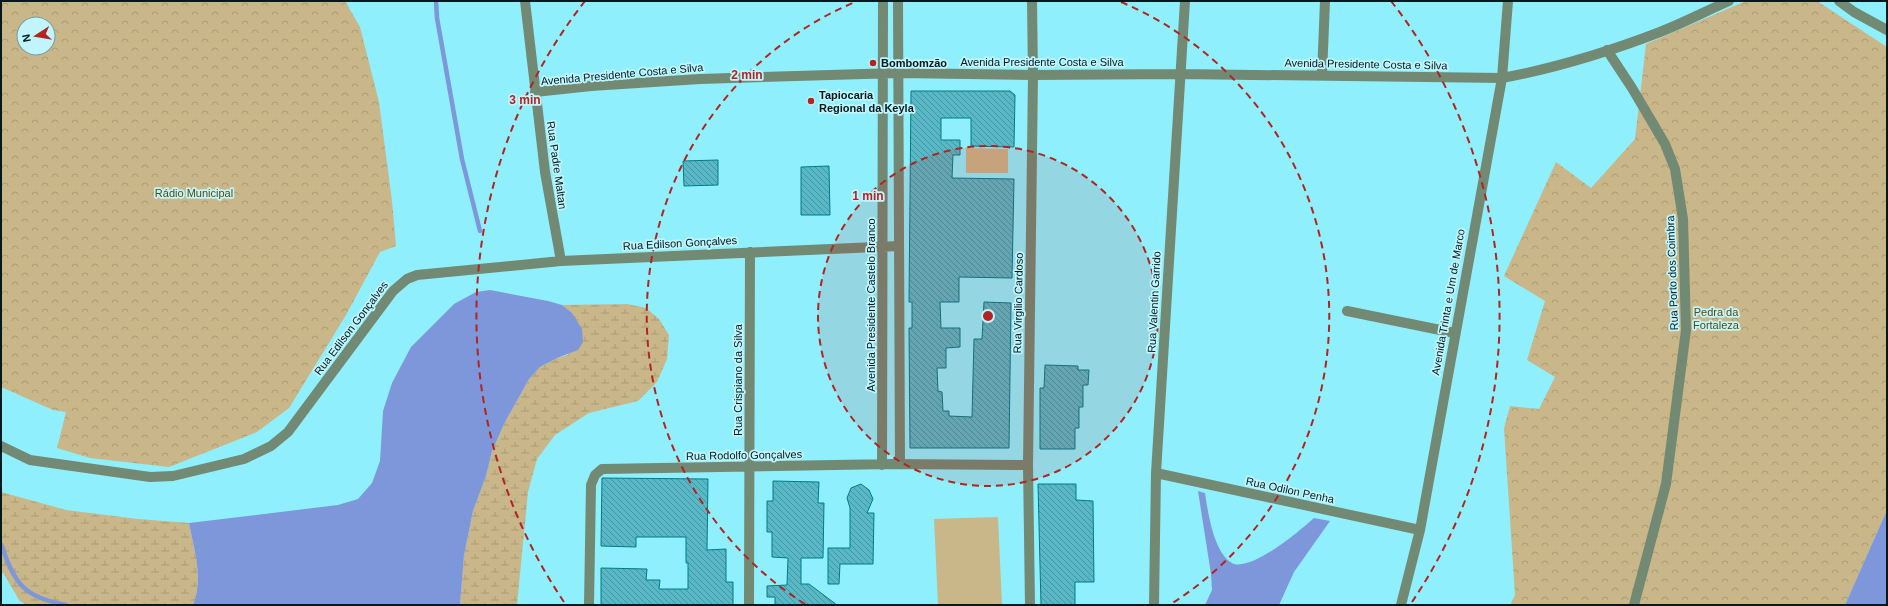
<svg xmlns="http://www.w3.org/2000/svg" width="1888" height="606" font-family="Arial,sans-serif">
	<style>
		.wetland { fill: url(#wetland-marsh) }
		.park { fill: url(#park-crowns); fill-rule: evenodd }
		.pitch { fill: #c9b689 }
		.water { fill: #7e97db }
		.lines { fill: none; stroke-linecap: round; stroke-linejoin: round }
		.stream { stroke: #7e97db; stroke-width: 4.5 }
		.building { fill: url(#building-back-hatch); stroke: #007b88 }
		.minor { stroke: #728974; stroke-width: 10 }
		.ring { fill: none; stroke: #b3231f; stroke-width: 2; stroke-dasharray: 7 5 }
		.poi-dot { fill: #b3231f; stroke: #c0f5fd; stroke-width: 1.5 }
		.labels { text-anchor: middle; dominant-baseline: central; stroke-width: 3.5; stroke-linejoin: round; paint-order: stroke }
		.street-label { font-size: 11px; fill: #001a1e; stroke: #c0f5fd }
		.poi-label { font-size: 11px; font-weight: bold; fill: #001a1e; stroke: #c0f5fd; text-anchor: start }
		.park-label { font-size: 11px; fill: #5d4807; stroke: #c0f5fd }
		.centre { fill: #b3231f; stroke: #c0f5fd; stroke-width: 2 }
		.ring-label { font-size: 12px; text-anchor: middle; font-weight: bold; fill: #b3231f; stroke: #c0f5fd; stroke-width: 3.5; stroke-linejoin: round; paint-order: stroke }
	</style>
	<defs>
		<pattern id="wetland-marsh" width="20" height="14" patternUnits="userSpaceOnUse"><rect width="20" height="14" fill="#c9b689"/><path d="M1 5h8M5 5V1M11 12h8M15 12V8" fill="none" stroke="#ab9c76"/></pattern>
		<pattern id="park-crowns" width="20" height="18" patternUnits="userSpaceOnUse"><rect width="20" height="18" fill="#c9b689"/><path d="M2 6a3 3 0 1 1 6 0M12 15a3 3 0 1 1 6 0" fill="none" stroke="#ab9c76"/></pattern>
		<pattern id="building-back-hatch" width="6" height="6" patternUnits="userSpaceOnUse"><rect width="6" height="6" fill="#59b8c6"/><path d="M-1 5l2 2M0 0l6 6M5-1l2 2" fill="none" stroke="#4795a0"/></pattern>
	</defs>
	<rect width="100%" height="100%" fill="#90effd"/>
	<!-- wetland -->
	<path class="wetland" d="M 627,304 L 646,308 L 659,319 L 669,335 L 667,359 L 657,382 L 638,401 L 589,413 L 555,435 L 537,459 L 528,492 L 517,605 L 460,605 L 464,555 L 473,511 L 486,476 L 492,451 L 505,422 L 529,379 L 540,367 L 557,358 L 568,355 L 572,313 L 562,305 Z
		M 1,492 L 66,510 L 138,519 L 189,523 C 194,550 204,578 193,605 L 26,605 L 19,600 L 4,574 L 1,572 Z"/>
	<!-- park -->
	<path class="park" d="M 1,1 L 345,1 L 360,27 L 379,102 L 392,201 L 396,246 L 380,252 L 346,315 L 289,408 L 257,432 L 169,467 L 90,458 L 57,448 L 66,412 L 53,410 L 1,387 ZM 24,24 L 48,24 L 48,48 L 24,48 Z
		M 1746,1 L 1817,1 L 1887,47 L 1887,510 L 1845,605 L 1510,605 L 1515,595 L 1504,428 L 1510,406 L 1539,409 L 1555,377 L 1527,360 L 1545,301 L 1504,276 L 1556,162 L 1591,188 L 1635,139 L 1646,44 Z"/>
	<!-- pitch -->
	<path class="pitch" d="M 966,148 L 1008,149 L 1008,173 L 966,173 Z
		M 998,517 L 1002,605 L 938,605 L 934,519 Z"/>
	<!-- water -->
	<path class="water" d="M 490,290 L 548,301 L 562,305 L 572,313 L 582,329 L 583,342 L 578,350 L 557,358 L 540,367 L 529,379 L 505,422 L 492,451 L 486,476 L 473,511 L 464,555 L 460,605 L 193,605 C 204,578 194,550 189,523 L 338,505 L 358,499 L 372,483 L 380,461 L 383,411 L 392,383 L 411,347 L 454,304 L 476,292 Z
		M 1198,491 L 1205,493 C 1208,513 1214,553 1232,563 C 1250,573 1301,530 1314,518 L 1330,521 L 1294,572 L 1279,605 L 1205,605 L 1212,590 L 1211,574 Z
		M 1887,510 L 1887,605 L 1845,605 Z"/>
	<g class="lines">
		<!-- stream -->
		<path class="stream" d="M 436,1 L 437,18 L 462,159 L 480,231
			M 1,544 C 15,584 23,597 66,605"/>
	</g>
	<!-- building -->
	<path class="building" d="M 911,91 L 1010,91 L 1015,95 L 1014,147 L 971,146 L 971,118 L 941,118 L 941,140 L 960,140 L 960,155 L 953,155 L 952,178 L 1014,179 L 1012,278 L 959,277 L 959,302 L 940,302 L 941,328 L 960,328 L 960,347 L 946,348 L 946,368 L 937,368 L 938,391 L 942,392 L 943,411 L 949,411 L 949,416 L 972,417 L 974,339 L 982,339 L 984,302 L 1011,303 L 1009,448 L 910,448 L 909,328 L 912,328 L 912,302 L 909,302 Z
		M 718,160 L 718,185 L 684,186 L 683,161 Z
		M 829,166 L 830,215 L 801,215 L 801,167 Z
		M 1045,365 L 1078,366 L 1078,370 L 1089,370 L 1088,385 L 1083,385 L 1083,407 L 1079,407 L 1079,428 L 1075,428 L 1075,449 L 1040,449 L 1040,388 L 1044,388 Z
		M 602,478 L 708,479 L 707,550 L 726,549 L 726,582 L 733,582 L 733,605 L 601,605 L 601,568 L 647,569 L 646,580 L 660,580 L 659,589 L 688,589 L 688,563 L 686,563 L 686,537 L 636,537 L 636,547 L 601,546 Z
		M 773,481 L 819,482 L 818,503 L 824,503 L 823,558 L 801,558 L 801,584 L 809,584 L 837,605 L 775,605 L 775,597 L 767,597 L 767,586 L 787,585 L 788,558 L 772,557 L 772,532 L 767,532 L 767,501 L 773,501 Z
		M 861,484 L 869,490 L 873,499 L 867,513 L 874,513 L 873,564 L 840,564 L 839,584 L 828,584 L 828,548 L 850,548 L 850,508 L 847,498 L 851,488 Z
		M 1038,484 L 1076,484 L 1076,500 L 1093,501 L 1094,582 L 1075,582 L 1075,605 L 1041,605 Z"/>
	<g class="lines">
		<!-- minor -->
		<path class="minor" d="M 525,1 L 545,172 L 561,261
			M 898,1 L 900,464
			M 1839,1 L 1854,12 L 1887,30
			M 1607,50 L 1632,88 L 1665,144 L 1675,169 L 1683,219 L 1686,330 L 1666,484 L 1634,605
			M 1322,75 L 1325,1
			M 535,92 L 591,86 L 700,79 L 898,73 L 1033,75 L 1180,74 L 1502,78 C 1556,68 1608,52 1660,32 C 1683,23 1706,11 1729,1
			M 1347,311 L 1455,333
			M 1,446 L 30,460 L 150,477 L 173,476 L 244,459 L 271,446 L 288,432 L 393,291 L 407,279 L 417,275 L 561,261 L 899,246
			M 882,465 L 883,1
			M 1156,473 L 1420,530
			M 589,605 L 591,485 L 595,475 L 602,469 L 892,464 L 1028,465
			M 749,605 L 750,252
			M 1030,605 L 1028,465 L 1033,75 L 1032,1
			M 1154,605 L 1156,473 L 1185,1
			M 1401,605 L 1420,530 L 1502,78 L 1508,1"/>
	</g>
	<!-- distance rings -->
	<circle cx="988" cy="316" r="170" fill="#b3231f" fill-opacity=".12"/>
	<g class="ring">
		<circle cx="988" cy="316" r="170"/>
		<path d="M805 604A341 341 0 0 1 855 2M1121 2A341 341 0 0 1 1171 604"/>
		<path d="M564 602A511 511 0 0 1 585 1M1391 1A511 511 0 0 1 1412 602"/>
	</g>
	<!-- markers -->
	<g class="poi-dot">
		<circle cx="873" cy="63" r="4"/>
		<circle cx="811" cy="101" r="4"/>
	</g>
	<g class="labels">
		<!-- street labels -->
		<g class="street-label">
			<text x="1042" y="62">Avenida Presidente Costa e Silva</text>
			<text transform="translate(1366 64) rotate(1)">Avenida Presidente Costa e Silva</text>
			<text transform="translate(622 74) rotate(-5)">Avenida Presidente Costa e Silva</text>
			<text transform="translate(557 165) rotate(82)">Rua Padre Maltan</text>
			<text transform="translate(680 243) rotate(-3)">Rua Edilson Gonçalves</text>
			<text transform="translate(1672 273) rotate(-92)">Rua Porto dos Coimbra</text>
			<text transform="translate(1154 302) rotate(-87)">Rua Valentin Garrido</text>
			<text transform="translate(1448 302) rotate(-80)">Avenida Trinta e Um de Marco</text>
			<text transform="translate(1018 303) rotate(-89)">Rua Virgilio Cardoso</text>
			<text transform="translate(871 305) rotate(-90)">Avenida Presidente Castelo Branco</text>
			<text transform="translate(351 328) rotate(-53)">Rua Edilson Gonçalves</text>
			<text transform="translate(738 380) rotate(-90)">Rua Crispiano da Silva</text>
			<text transform="translate(744 455) rotate(-1)">Rua Rodolfo Gonçalves</text>
			<text transform="translate(1290 490) rotate(12)">Rua Odilon Penha</text>
		</g>
		<!-- poi labels -->
		<g class="poi-label">
			<text x="881" y="63">Bombomzão</text>
			<text x="819" y="95">Tapiocaria<tspan x="819" dy="13">Regional da Keyla</tspan></text>
		</g>
		<!-- park labels -->
		<g class="park-label">
			<text x="194" y="193">Rádio Municipal</text>
			<text x="1716" y="312">Pedra da<tspan x="1716" dy="13">Fortaleza</tspan></text>
		</g>
	</g>
	<circle cx="988" cy="316" r="6" class="centre"/>
	<g class="ring-label">
		<text x="747" y="79">2 min</text>
		<text x="525" y="104">3 min</text>
		<text x="868" y="200">1 min</text>
	</g>
	<!-- border -->
	<rect width="1888" height="606" fill="none" stroke="#001a1e" stroke-width="4"/>
	<!-- north arrow -->
	<g transform="translate(36 36) rotate(258)"><circle r="19" fill="#c0f5fd" stroke="#739da4"/>
	<path d="M0-3L7 15L0 10L-7 15Z" fill="#b3231f"/>
	<text y="-6" font-size="11" font-weight="bold" text-anchor="middle" fill="#001a1e">N</text>
	</g>
</svg>
